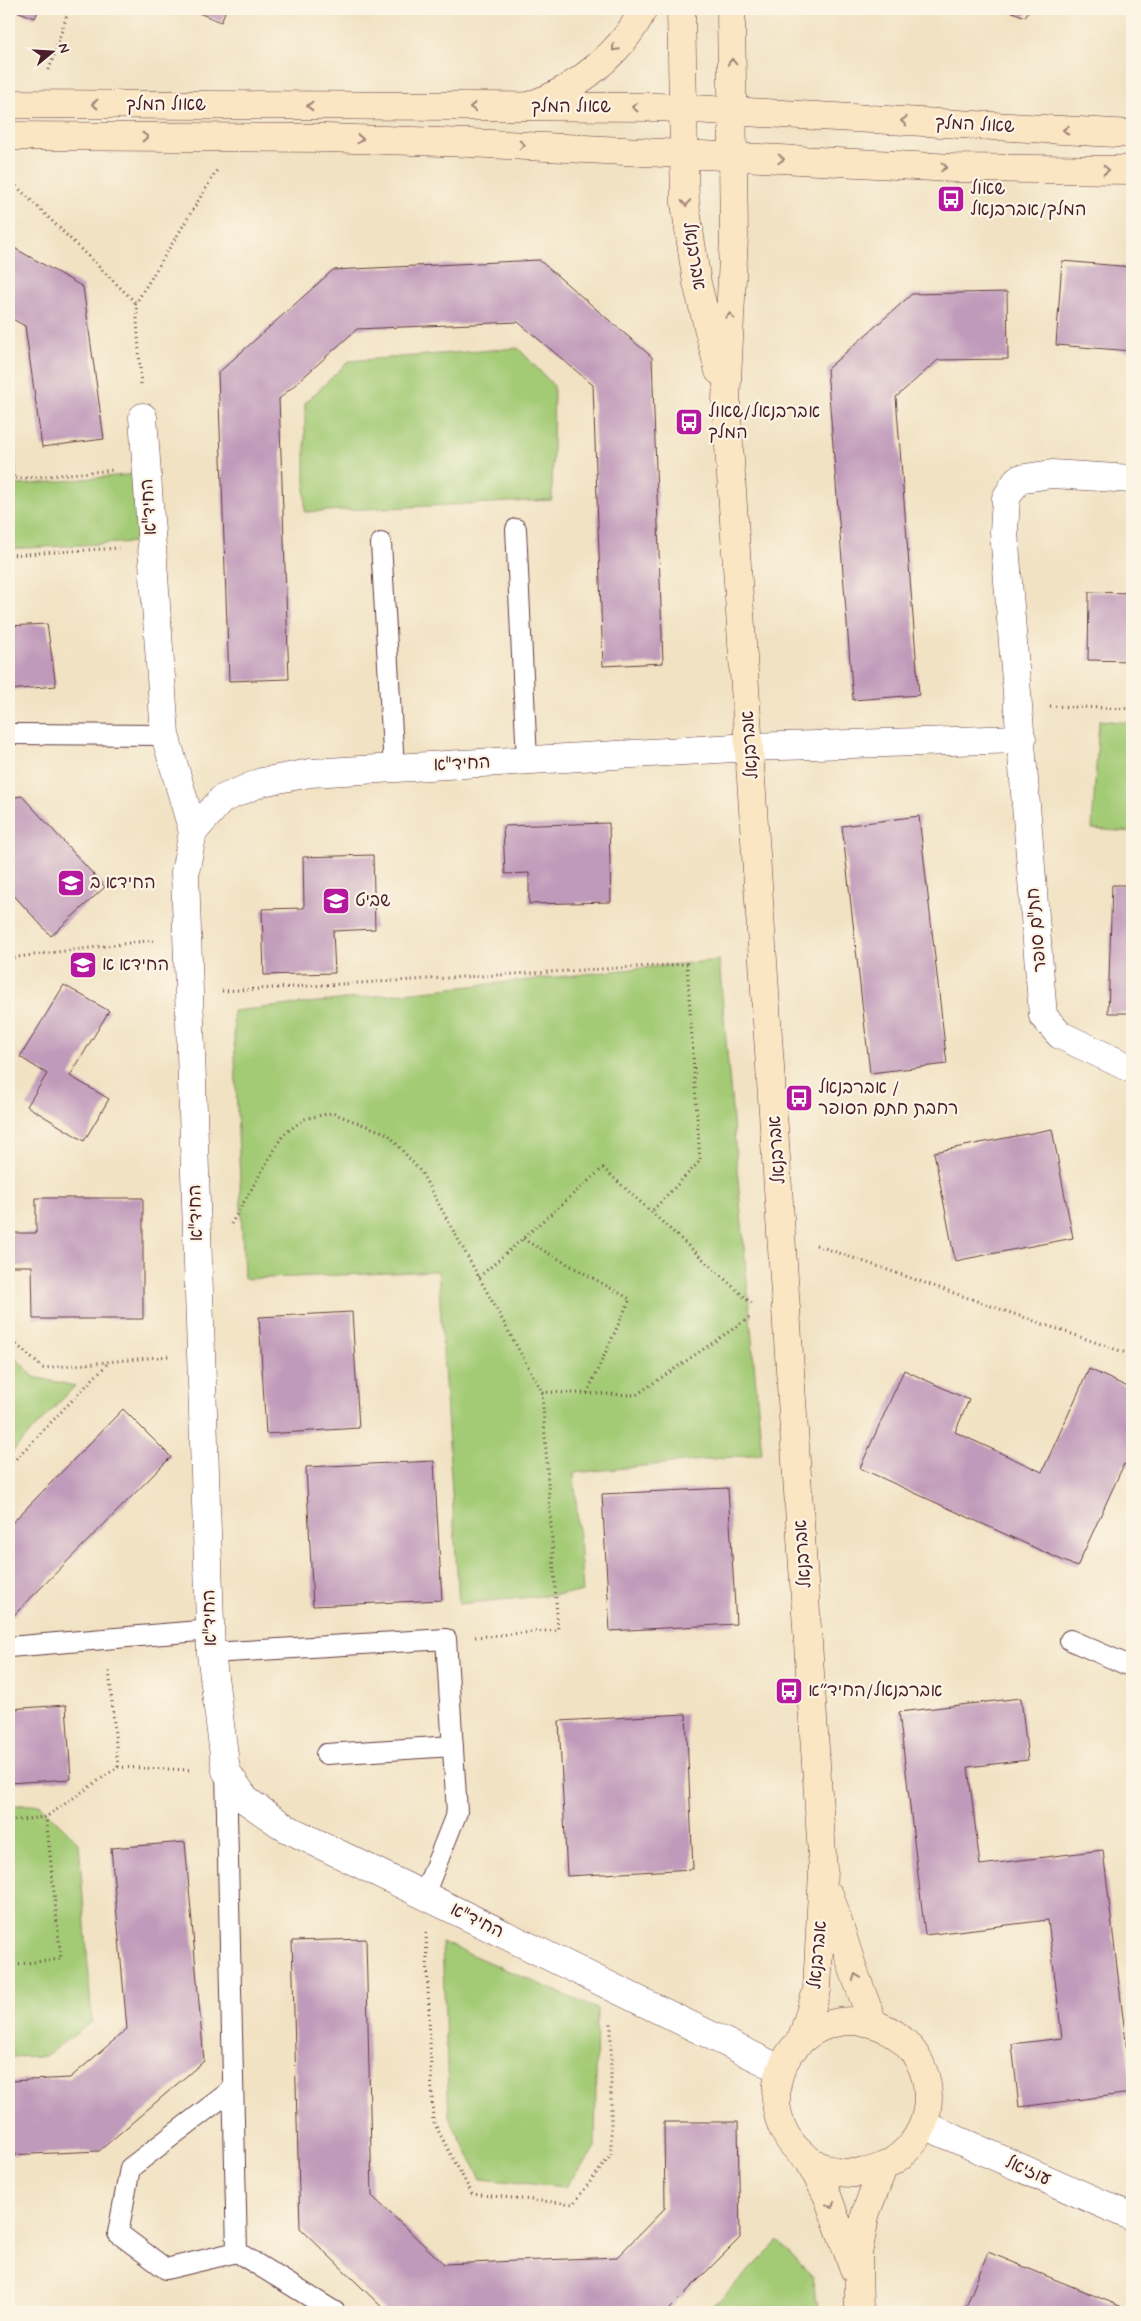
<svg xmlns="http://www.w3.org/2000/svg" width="1141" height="2321" font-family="Mynerve,'Playpen Sans Hebrew',sans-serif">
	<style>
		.green { fill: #a3ca75; stroke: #767450 }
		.building { fill: #c09aba }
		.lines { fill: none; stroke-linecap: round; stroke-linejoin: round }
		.lane-casing { stroke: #633c42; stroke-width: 22 }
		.street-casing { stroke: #633c42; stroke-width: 29 }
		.secondary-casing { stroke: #633c42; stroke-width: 29 }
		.path { stroke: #633c42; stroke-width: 3; stroke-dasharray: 1 4; stroke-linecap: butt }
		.lane { stroke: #fff; stroke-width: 20 }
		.street { stroke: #fff; stroke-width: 28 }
		.secondary { stroke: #fbe6c4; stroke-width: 28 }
		.oneway { stroke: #a28278 }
		.labels { text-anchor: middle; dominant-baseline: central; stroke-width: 4.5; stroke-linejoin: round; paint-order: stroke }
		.street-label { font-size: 18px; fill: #4a1f2b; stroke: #fcf5e5 }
		.poi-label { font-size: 18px; fill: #4a1f2b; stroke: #fcf5e5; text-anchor: start }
	</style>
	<rect width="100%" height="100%" fill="#fcf5e5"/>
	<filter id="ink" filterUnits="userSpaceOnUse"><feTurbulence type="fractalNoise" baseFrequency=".02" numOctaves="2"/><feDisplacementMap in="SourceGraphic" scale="10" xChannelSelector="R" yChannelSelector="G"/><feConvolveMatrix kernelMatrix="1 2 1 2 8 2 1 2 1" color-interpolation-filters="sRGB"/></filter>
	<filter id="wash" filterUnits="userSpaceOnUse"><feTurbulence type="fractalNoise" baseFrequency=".0096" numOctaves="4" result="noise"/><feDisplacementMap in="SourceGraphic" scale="20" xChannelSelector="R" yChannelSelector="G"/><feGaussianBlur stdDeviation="1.12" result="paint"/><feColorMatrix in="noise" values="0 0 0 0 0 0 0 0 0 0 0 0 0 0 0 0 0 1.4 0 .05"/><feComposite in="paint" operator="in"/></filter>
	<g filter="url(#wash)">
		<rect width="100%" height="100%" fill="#f1e2c3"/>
		<!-- green -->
		<path class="green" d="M 518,348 L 554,386 L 552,500 L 305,512 L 305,403 L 349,361 Z
			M 147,473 L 152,541 L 9,549 L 9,483 L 9,486 Z
			M 1099,720 L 1132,723 L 1132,832 L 1092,829 Z
			M 719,960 L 762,1454 L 574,1473 L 583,1592 L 459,1604 L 438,1271 L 244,1279 L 233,1011 Z
			M 9,1351 L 34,1377 L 75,1386 L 9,1455 Z
			M 9,1805 L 40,1805 L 79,1843 L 92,2022 L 45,2056 L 9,2057 Z
			M 442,1942 L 597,2009 L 595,2149 L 565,2187 L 481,2179 L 449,2117 Z
			M 778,2241 L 812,2276 L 819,2312 L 707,2312 Z"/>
		<g id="blocks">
			<!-- building -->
			<path class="building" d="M 11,9 L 39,9 L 35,18 Z
				M 189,9 L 226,9 L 221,22 Z
				M 1005,9 L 1029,9 L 1025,17 Z
				M 9,245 L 83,287 L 104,439 L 42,447 L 25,326 L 9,317 Z
				M 539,260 L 652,357 L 663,663 L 603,666 L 593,385 L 518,322 L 357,329 L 279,399 L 289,679 L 229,681 L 218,373 L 333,270 Z
				M 1062,261 L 1132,267 L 1132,351 L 1056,345 Z
				M 1007,292 L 1008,359 L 938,360 L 896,397 L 919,695 L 853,700 L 827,369 L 912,294 Z
				M 1089,592 L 1132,593 L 1132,661 L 1088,660 Z
				M 47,624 L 56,686 L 9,690 L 9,626 Z
				M 22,796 L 105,887 L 51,936 L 9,890 L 9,798 Z
				M 919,816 L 947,1064 L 870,1073 L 842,826 Z
				M 609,823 L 611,902 L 529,904 L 529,873 L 505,874 L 503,826 Z
				M 373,855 L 375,929 L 333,931 L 335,973 L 264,975 L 262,909 L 304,908 L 303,857 Z
				M 1112,885 L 1132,885 L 1132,1013 L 1108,1013 Z
				M 64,985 L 109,1011 L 70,1076 L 109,1099 L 84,1141 L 27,1106 L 47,1074 L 20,1057 Z
				M 1052,1129 L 1073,1238 L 955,1261 L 934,1152 Z
				M 36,1198 L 143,1198 L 143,1319 L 33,1319 L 32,1266 L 9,1266 L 9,1233 L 36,1233 Z
				M 352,1312 L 359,1428 L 266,1434 L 259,1317 Z
				M 1089,1369 L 1132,1389 L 1132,1468 L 1124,1464 L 1077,1567 L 860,1468 L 904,1370 L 969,1400 L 955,1432 L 1042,1472 Z
				M 123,1409 L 171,1457 L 9,1620 L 9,1526 Z
				M 434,1461 L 442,1600 L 313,1606 L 306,1467 Z
				M 728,1488 L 736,1624 L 610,1631 L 602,1494 Z
				M 1021,1698 L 1028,1760 L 968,1767 L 980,1865 L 1103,1850 L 1132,2093 L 1019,2107 L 1012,2044 L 1062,2038 L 1048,1920 L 925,1935 L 899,1712 Z
				M 66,1705 L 71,1779 L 9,1783 L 9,1709 Z
				M 686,1714 L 693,1869 L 567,1876 L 559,1721 Z
				M 185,1842 L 204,2061 L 99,2151 L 9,2155 L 9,2081 L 70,2078 L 127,2029 L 111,1848 Z
				M 366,1939 L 372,2196 L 444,2264 L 617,2257 L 665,2208 L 664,2122 L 738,2122 L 740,2238 L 666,2312 L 387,2312 L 300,2228 L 292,1941 Z
				M 988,2252 L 1132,2311 L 1132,2312 L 964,2312 Z"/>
		</g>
	</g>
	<g filter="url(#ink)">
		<use href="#blocks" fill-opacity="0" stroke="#633c42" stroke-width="1"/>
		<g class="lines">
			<!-- lane casing -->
			<g class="lane-casing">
				<path id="lane" d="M 516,529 L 527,760
					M 381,543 L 394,768
					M 9,734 L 165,735
					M 1070,1640 L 1132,1667
					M 9,1647 L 211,1630
					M 211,1653 L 446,1639 L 457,1812 L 424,1895
					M 326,1754 L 453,1746
					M 226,1771 L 237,2252 L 335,2312
					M 233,2089 L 130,2168 L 118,2233 L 166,2269 L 237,2252"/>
			</g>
			<!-- street casing -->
			<g class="street-casing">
				<path id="street" d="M 143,417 L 165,735 L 193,832
					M 1132,479 L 1052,474 L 1018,479 L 1006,498 L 1004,532 L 1043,1016 L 1060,1035 L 1132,1069
					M 780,2069 L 286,1828 L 247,1801 L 226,1771 L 211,1653 L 185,872 L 193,832 L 222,799 L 262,782 L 310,773 L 751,747 L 1022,739
					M 924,2125 L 1132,2217"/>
			</g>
			<!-- secondary casing -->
			<g class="secondary-casing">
				<path id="secondary" d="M 681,9 L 685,203 L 697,283 L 719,371
					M 731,9 L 734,237 L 726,400 L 823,1870 L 817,1990 L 802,2038
					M 9,104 L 658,107 L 1132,134
					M 534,104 C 576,89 624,51 643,9
					M 9,136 L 326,138 L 470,143 L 953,168 L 1132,170
					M 830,1896 L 854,1972 L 873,2023
					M776 2097a76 76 0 1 1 152 0a76 76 0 1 1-152 0Z
					M 809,2161 L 827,2195 L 854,2269
					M 859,2312 L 858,2254 L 866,2212 L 883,2168"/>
			</g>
			<!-- path -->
			<path class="path" d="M 49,70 L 69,9
				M 9,179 L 136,303
				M 141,384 L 136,303 L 217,170
				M 9,431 L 14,479 L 114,470
				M 9,555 L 119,548
				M 1050,706 L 1132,709
				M 9,958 L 154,940
				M 222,991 L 687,964 L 700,1161 L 651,1212
				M 231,1224 L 283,1135 L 304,1119 L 332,1113 L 388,1134 L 421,1172 L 542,1392 L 558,1630 L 475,1637
				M 523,1239 L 630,1299 L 587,1393
				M 816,1245 L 1132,1355
				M 479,1277 L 603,1168 L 752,1304
				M 9,1338 L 43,1368 L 169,1356
				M 542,1392 L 636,1395 L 752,1316
				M 9,1466 L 109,1362
				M 118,1767 L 192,1770
				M 9,1821 L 46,1817 L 118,1767 L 109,1669
				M 426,1933 L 433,2121 L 472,2194 L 573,2204 L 611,2155 L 611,2023
				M 9,1965 L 61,1959 L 46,1817"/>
			<!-- lane -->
			<use href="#lane" class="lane"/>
			<!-- street -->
			<use href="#street" class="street"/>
			<!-- secondary -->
			<use href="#secondary" class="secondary"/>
		</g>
		<!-- one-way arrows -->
		<defs><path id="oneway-chevron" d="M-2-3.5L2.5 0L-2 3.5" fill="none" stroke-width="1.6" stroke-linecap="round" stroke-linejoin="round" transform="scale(1.25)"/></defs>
		<g class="oneway">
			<use href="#oneway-chevron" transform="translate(615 48) rotate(133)"/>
			<use href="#oneway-chevron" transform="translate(732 62) rotate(-91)"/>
			<use href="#oneway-chevron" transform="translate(95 104) rotate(-180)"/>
			<use href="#oneway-chevron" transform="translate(310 106) rotate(-180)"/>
			<use href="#oneway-chevron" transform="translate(473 107) rotate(-180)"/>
			<use href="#oneway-chevron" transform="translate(635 107) rotate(-180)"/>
			<use href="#oneway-chevron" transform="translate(904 121) rotate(-177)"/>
			<use href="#oneway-chevron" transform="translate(1066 130) rotate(-177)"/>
			<use href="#oneway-chevron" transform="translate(145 137)"/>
			<use href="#oneway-chevron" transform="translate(360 139) rotate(2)"/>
			<use href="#oneway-chevron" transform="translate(522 145) rotate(3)"/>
			<use href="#oneway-chevron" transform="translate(781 159) rotate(3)"/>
			<use href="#oneway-chevron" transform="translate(944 167) rotate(3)"/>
			<use href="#oneway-chevron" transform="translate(1106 170) rotate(1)"/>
			<use href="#oneway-chevron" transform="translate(686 203) rotate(85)"/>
			<use href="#oneway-chevron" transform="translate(730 316) rotate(-87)"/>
			<use href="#oneway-chevron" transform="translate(856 1977) rotate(-110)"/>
			<use href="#oneway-chevron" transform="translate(831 2205) rotate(68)"/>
		</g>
	</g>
	<!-- icons -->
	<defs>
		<g id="bus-square" transform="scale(1.4375)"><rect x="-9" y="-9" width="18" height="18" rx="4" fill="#b5179e" stroke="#fcf5e5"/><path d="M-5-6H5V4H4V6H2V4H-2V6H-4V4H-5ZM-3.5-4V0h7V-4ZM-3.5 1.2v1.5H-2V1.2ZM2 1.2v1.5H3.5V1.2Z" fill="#fff"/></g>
		<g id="school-square" transform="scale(1.4375)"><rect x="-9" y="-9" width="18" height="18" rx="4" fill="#b5179e" stroke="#fcf5e5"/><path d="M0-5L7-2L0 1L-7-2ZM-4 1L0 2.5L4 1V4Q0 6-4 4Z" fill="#fff"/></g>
	</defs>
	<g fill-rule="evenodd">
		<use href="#bus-square" x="951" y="199"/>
		<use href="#bus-square" x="689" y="422"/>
		<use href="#school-square" x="71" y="883"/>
		<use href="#school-square" x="336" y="901"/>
		<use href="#school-square" x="83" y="965"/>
		<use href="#bus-square" x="799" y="1098"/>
		<use href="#bus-square" x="789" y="1691"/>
	</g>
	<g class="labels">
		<!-- street labels -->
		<g class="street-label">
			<text x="166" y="105">שאול המלך</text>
			<text x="571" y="107">שאול המלך</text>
			<text transform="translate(975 125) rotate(3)">שאול המלך</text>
			<text transform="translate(694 256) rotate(81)">אברבנאל</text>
			<text transform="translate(149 507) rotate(-94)">החיד"א</text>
			<text transform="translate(750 745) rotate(-94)">אברבנאל</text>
			<text transform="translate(462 764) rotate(-3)">החיד"א</text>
			<text transform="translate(1037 930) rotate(-95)">חת"ם סופר</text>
			<text transform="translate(777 1150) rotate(-94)">אברבנאל</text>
			<text transform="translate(196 1213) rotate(-92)">החיד"א</text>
			<text transform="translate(803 1554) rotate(-94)">אברבנאל</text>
			<text transform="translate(210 1618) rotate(-92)">החיד"א</text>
			<text transform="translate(477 1921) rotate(26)">החיד"א</text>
			<text transform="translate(818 1955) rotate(-85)">אברבנאל</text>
			<text transform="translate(1028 2171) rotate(24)">עוזיאל</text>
		</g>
		<!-- poi labels -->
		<g class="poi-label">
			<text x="970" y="189">שאול<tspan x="970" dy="21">המלך/אברבנאל</tspan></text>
			<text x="708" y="412">אברבנאל/שאול<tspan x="708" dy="21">המלך</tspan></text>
			<text x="90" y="883">החידא ב</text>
			<text x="355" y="901">שביט</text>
			<text x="102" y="965">החידא א</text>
			<text x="818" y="1088">אברבנאל /<tspan x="818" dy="21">רחבת חתם הסופר</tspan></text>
			<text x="808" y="1691">אברבנאל/החיד״א</text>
		</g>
	</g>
	<!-- margin -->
	<rect width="1141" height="2321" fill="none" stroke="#fcf5e5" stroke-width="30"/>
	<!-- north arrow -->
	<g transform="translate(52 52) rotate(72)" stroke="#fcf5e5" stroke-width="4" paint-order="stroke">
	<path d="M0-4L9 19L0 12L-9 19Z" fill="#4a1f2b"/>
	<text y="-8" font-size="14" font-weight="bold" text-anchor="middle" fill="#4a1f2b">N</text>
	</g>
</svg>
